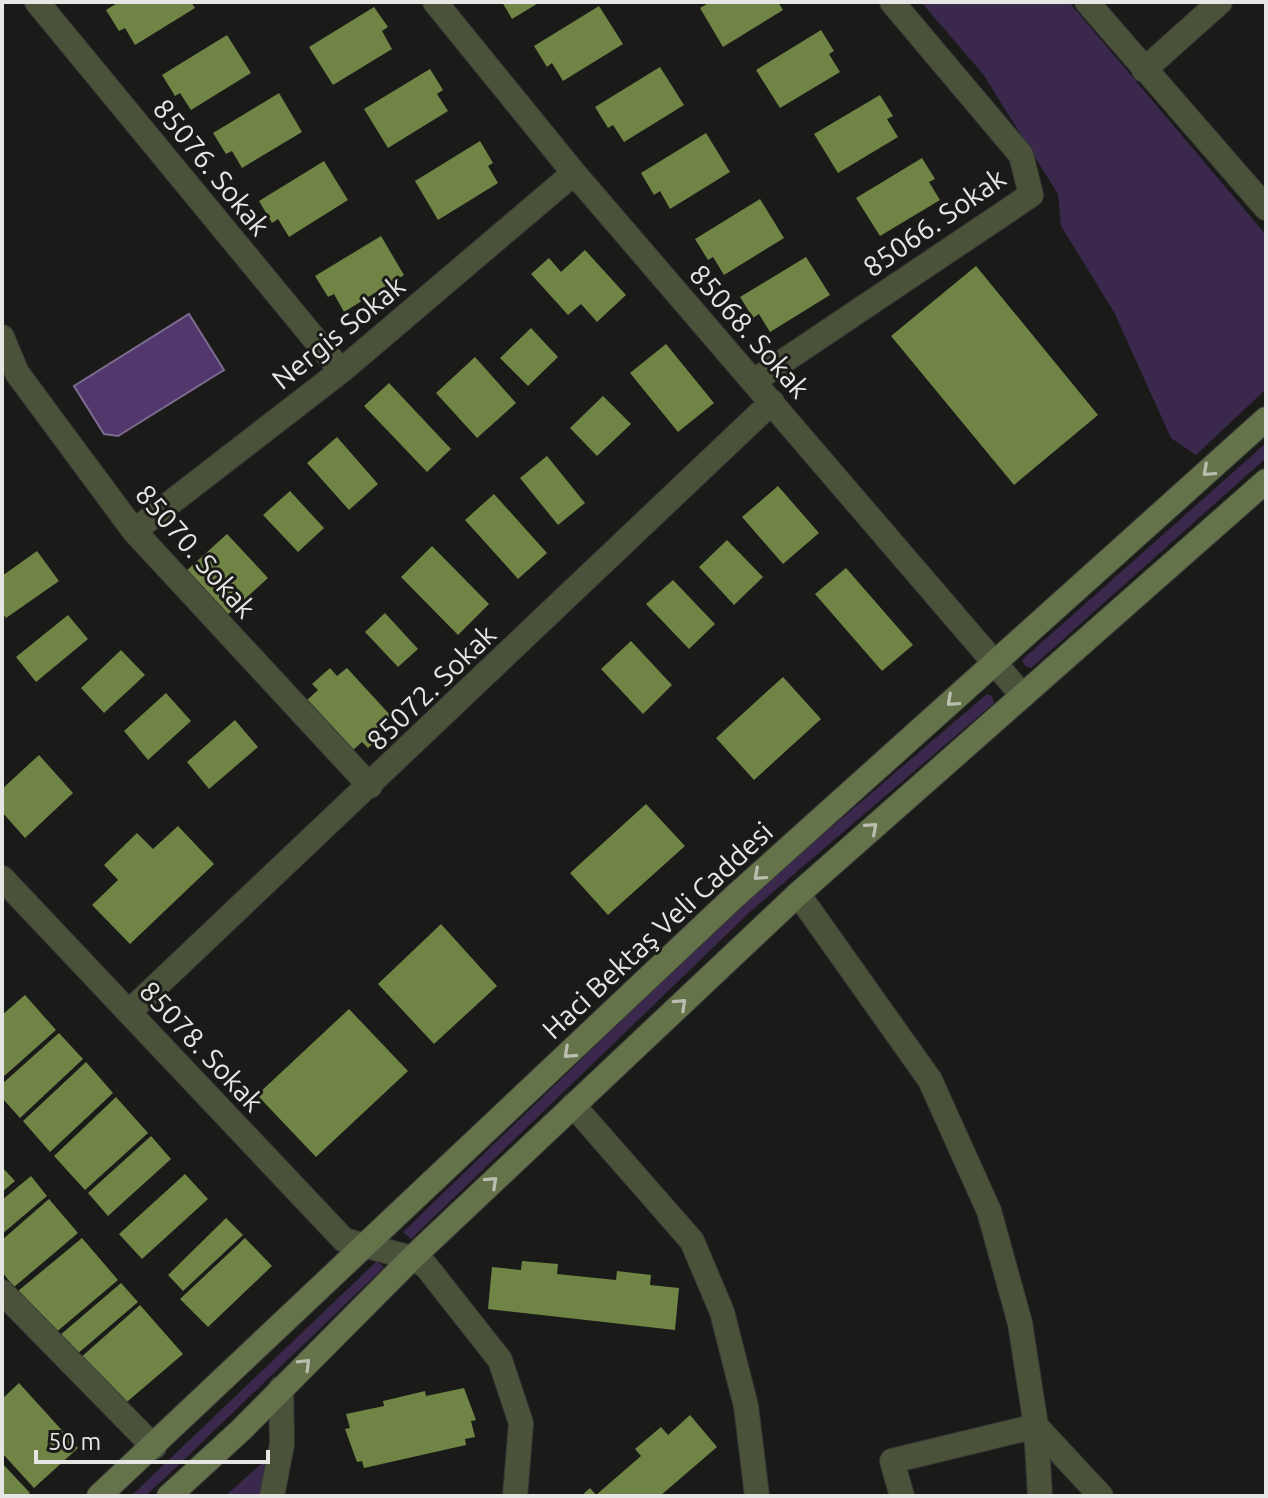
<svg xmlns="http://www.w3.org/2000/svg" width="1268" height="1498" font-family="Ubuntu,sans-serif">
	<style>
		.green { fill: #3b294d }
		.water { fill: #51376c; stroke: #7e6c90; stroke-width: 2 }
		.building { fill: #6f8445 }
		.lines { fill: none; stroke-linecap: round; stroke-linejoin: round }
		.minor-casing { stroke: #373836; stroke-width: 26 }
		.secondary-casing { stroke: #373836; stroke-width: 26 }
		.minor { stroke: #4a533a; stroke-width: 24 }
		.secondary { stroke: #65734b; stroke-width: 24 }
		.oneway { stroke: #b9beaf }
		.labels { text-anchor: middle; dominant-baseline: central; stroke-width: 6; stroke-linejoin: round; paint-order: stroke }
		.street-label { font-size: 28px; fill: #e6e7e5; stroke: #1a1b19 }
	</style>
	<rect width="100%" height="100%" fill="#1a1b19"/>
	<!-- green -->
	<path class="green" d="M 921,2 L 1069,2 L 1266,235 L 1266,389 L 1196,455 L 1171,438 L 1114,312 L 1061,226 L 1058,194 L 983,74 Z
		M 1266,443 L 1266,458 L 1031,668 L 1025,666 L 1022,660 Z
		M 987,694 L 992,696 L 994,703 L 751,911 L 411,1239 L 403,1232 L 742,904 Z
		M 377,1261 L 384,1267 L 166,1477 L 145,1496 L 131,1496 Z
		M 269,1457 L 261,1496 L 225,1496 Z"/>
	<!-- water -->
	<path class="water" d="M 189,314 L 224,370 L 118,436 L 104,434 L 74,386 Z"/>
	<!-- building -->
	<path class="building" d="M 119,2 L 191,2 L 195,8 L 135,45 L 125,28 L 119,31 L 106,10 Z
		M 502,2 L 540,2 L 512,19 Z
		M 710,2 L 778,2 L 783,10 L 723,47 L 700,8 Z
		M 599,6 L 623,44 L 563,81 L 552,63 L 547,67 L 534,46 Z
		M 374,7 L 388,27 L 382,31 L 392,49 L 333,85 L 309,47 Z
		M 821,30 L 834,51 L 829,54 L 840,72 L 780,108 L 756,70 Z
		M 227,35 L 251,73 L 191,110 L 180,93 L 175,96 L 162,75 Z
		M 660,67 L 684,105 L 624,142 L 613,125 L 608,128 L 595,107 Z
		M 430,69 L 443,90 L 437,94 L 448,111 L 388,148 L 364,109 Z
		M 279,93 L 302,132 L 242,168 L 232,151 L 226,154 L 213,133 Z
		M 880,95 L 893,116 L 887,119 L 898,137 L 838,173 L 814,134 Z
		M 706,133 L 730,172 L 670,209 L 660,191 L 654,195 L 641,173 Z
		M 480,141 L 493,163 L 488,166 L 498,183 L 438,220 L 415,181 Z
		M 922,158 L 935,179 L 929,182 L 940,200 L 880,236 L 856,198 Z
		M 324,161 L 348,200 L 289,237 L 278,219 L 272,223 L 259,201 Z
		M 760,199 L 784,238 L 724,275 L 713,257 L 708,260 L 695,239 Z
		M 381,236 L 404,275 L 344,312 L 334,294 L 328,297 L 315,276 Z
		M 585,250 L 626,295 L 597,322 L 581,304 L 568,315 L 531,274 L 549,258 L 561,272 Z
		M 806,257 L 830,295 L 770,332 L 759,314 L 753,318 L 740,297 Z
		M 976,266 L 1098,415 L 1014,485 L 891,336 Z
		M 531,328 L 558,357 L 528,386 L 500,358 Z
		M 666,344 L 714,403 L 678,432 L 630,373 Z
		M 475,357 L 516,403 L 477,438 L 436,393 Z
		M 389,383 L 451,449 L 427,472 L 364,406 Z
		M 603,396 L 631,424 L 597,456 L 570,428 Z
		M 337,437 L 378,484 L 349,510 L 307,463 Z
		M 547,456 L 585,503 L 558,525 L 520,478 Z
		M 778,486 L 819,533 L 783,564 L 742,517 Z
		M 290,491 L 324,528 L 298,552 L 263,515 Z
		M 494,494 L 547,553 L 518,579 L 465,520 Z
		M 227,534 L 268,578 L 225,617 L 185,572 Z
		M 727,540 L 763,577 L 734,605 L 699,567 Z
		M 432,546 L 489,604 L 458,635 L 401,577 Z
		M 37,551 L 59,581 L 6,618 L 2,612 L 2,576 Z
		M 846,568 L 913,645 L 882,671 L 815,594 Z
		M 673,580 L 715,624 L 689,649 L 646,604 Z
		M 385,613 L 418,649 L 398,667 L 365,632 Z
		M 68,615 L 88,639 L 36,682 L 16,657 Z
		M 631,641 L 672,685 L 643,714 L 601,669 Z
		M 121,650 L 145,675 L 104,713 L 81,688 Z
		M 330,668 L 337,676 L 347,668 L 391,716 L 377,728 L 383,735 L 368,748 L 362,742 L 352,751 L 307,700 L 318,690 L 312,684 Z
		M 783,677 L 821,719 L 754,780 L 716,738 Z
		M 166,693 L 191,721 L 148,760 L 124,731 Z
		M 235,720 L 258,747 L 209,789 L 187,762 Z
		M 39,755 L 73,793 L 25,838 L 2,812 L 2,789 Z
		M 646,804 L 685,846 L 608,915 L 570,873 Z
		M 178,826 L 214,864 L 130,944 L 92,905 L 118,880 L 104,865 L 137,833 L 153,849 Z
		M 441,924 L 497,986 L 434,1044 L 378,984 Z
		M 25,995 L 56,1030 L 2,1078 L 2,1015 Z
		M 349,1009 L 408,1071 L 316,1157 L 257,1095 Z
		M 59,1033 L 83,1059 L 20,1118 L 2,1098 L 2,1084 Z
		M 86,1062 L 113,1093 L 50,1152 L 23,1121 Z
		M 116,1097 L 148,1133 L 85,1190 L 54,1156 Z
		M 151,1136 L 171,1159 L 108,1216 L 88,1193 Z
		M 2,1167 L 15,1181 L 2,1192 Z
		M 185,1174 L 208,1199 L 142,1259 L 119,1234 Z
		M 31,1176 L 47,1196 L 2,1234 L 2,1200 Z
		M 49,1199 L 78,1233 L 14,1287 L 2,1272 L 2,1240 Z
		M 226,1218 L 243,1235 L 183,1291 L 168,1275 Z
		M 82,1238 L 118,1280 L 54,1334 L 18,1291 Z
		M 245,1238 L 272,1266 L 208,1327 L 180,1299 Z
		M 522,1261 L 558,1264 L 557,1274 L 616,1280 L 617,1271 L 651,1275 L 650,1285 L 679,1288 L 675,1330 L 488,1309 L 492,1267 L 521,1270 Z
		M 121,1283 L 138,1302 L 76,1355 L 59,1336 Z
		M 140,1305 L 183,1354 L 121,1407 L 79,1359 Z
		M 19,1383 L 78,1448 L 34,1488 L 2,1453 L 2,1399 Z
		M 464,1388 L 476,1420 L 471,1421 L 475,1437 L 465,1439 L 466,1445 L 364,1468 L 362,1461 L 357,1462 L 345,1429 L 350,1428 L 346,1414 L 384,1406 L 383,1401 L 425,1391 L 426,1396 Z
		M 690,1415 L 717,1447 L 660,1496 L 581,1496 L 590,1488 L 596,1495 L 641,1456 L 635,1449 L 661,1427 L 668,1435 Z
		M 2,1463 L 30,1493 L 26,1496 L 2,1496 Z"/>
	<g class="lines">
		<!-- minor casing -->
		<g class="minor-casing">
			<path id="minor" d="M 37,2 L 341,371
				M 435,2 L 574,173 L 1023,696
				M 1087,2 L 1266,208
				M 1144,70 L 1220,2
				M 2,337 L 17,373 L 134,531 L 370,786
				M 754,381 L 1031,195 L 1021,155 L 892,2
				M 134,531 L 341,371 L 574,173
				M 2,878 L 344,1240 L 412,1258 L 426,1266 L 500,1360 L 521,1423 L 515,1496
				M 798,894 L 930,1080 L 989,1211 L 1020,1323 L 1036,1426 L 1040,1496
				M 129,1012 L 772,402
				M 573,1105 L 692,1241 L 722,1312 L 746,1406 L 757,1496
				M 2,1292 L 154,1447
				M 272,1496 L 282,1444 L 281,1388
				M 902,1496 L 892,1461 L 1036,1426 L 1101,1496"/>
		</g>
		<!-- secondary casing -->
		<g class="secondary-casing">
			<path id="secondary" d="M 99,1496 L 734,897 L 1266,419
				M 169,1496 L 241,1430 L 412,1258 L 798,894 L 1266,481"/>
		</g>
		<!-- minor -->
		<use href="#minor" class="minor"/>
		<!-- secondary -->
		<use href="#secondary" class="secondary"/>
	</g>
	<!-- one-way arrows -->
	<defs><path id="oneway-chevron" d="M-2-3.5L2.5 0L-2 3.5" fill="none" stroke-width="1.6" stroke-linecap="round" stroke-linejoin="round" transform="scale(2)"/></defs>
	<g class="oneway">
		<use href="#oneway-chevron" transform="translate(1208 471) rotate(138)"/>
		<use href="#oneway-chevron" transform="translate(952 701) rotate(138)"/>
		<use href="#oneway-chevron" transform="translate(872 828) rotate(-41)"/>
		<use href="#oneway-chevron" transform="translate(759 875) rotate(138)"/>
		<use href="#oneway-chevron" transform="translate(681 1004) rotate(-43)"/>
		<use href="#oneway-chevron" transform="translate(569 1053) rotate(137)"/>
		<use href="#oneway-chevron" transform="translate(492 1182) rotate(-43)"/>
		<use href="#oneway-chevron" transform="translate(305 1364) rotate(-45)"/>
	</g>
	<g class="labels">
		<!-- street labels -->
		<g class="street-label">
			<text transform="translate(212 167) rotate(51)">85076. Sokak</text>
			<text transform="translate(934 222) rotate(-35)">85066. Sokak</text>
			<text transform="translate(750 331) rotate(49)">85068. Sokak</text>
			<text transform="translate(338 332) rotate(-39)">Nergis Sokak</text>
			<text transform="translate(196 551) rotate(49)">85070. Sokak</text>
			<text transform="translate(431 687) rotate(-44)">85072. Sokak</text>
			<text transform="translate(657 930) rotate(-43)">Haci Bektaş Veli Caddesi</text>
			<text transform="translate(202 1046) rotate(47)">85078. Sokak</text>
		</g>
	</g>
	<!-- border -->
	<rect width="1268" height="1498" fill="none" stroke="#e6e7e5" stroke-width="8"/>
	<!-- scale -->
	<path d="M36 1450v12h232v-12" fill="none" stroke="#e6e7e5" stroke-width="4"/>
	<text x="48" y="1450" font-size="24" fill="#e6e7e5" stroke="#1a1b19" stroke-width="6" paint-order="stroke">50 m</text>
</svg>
